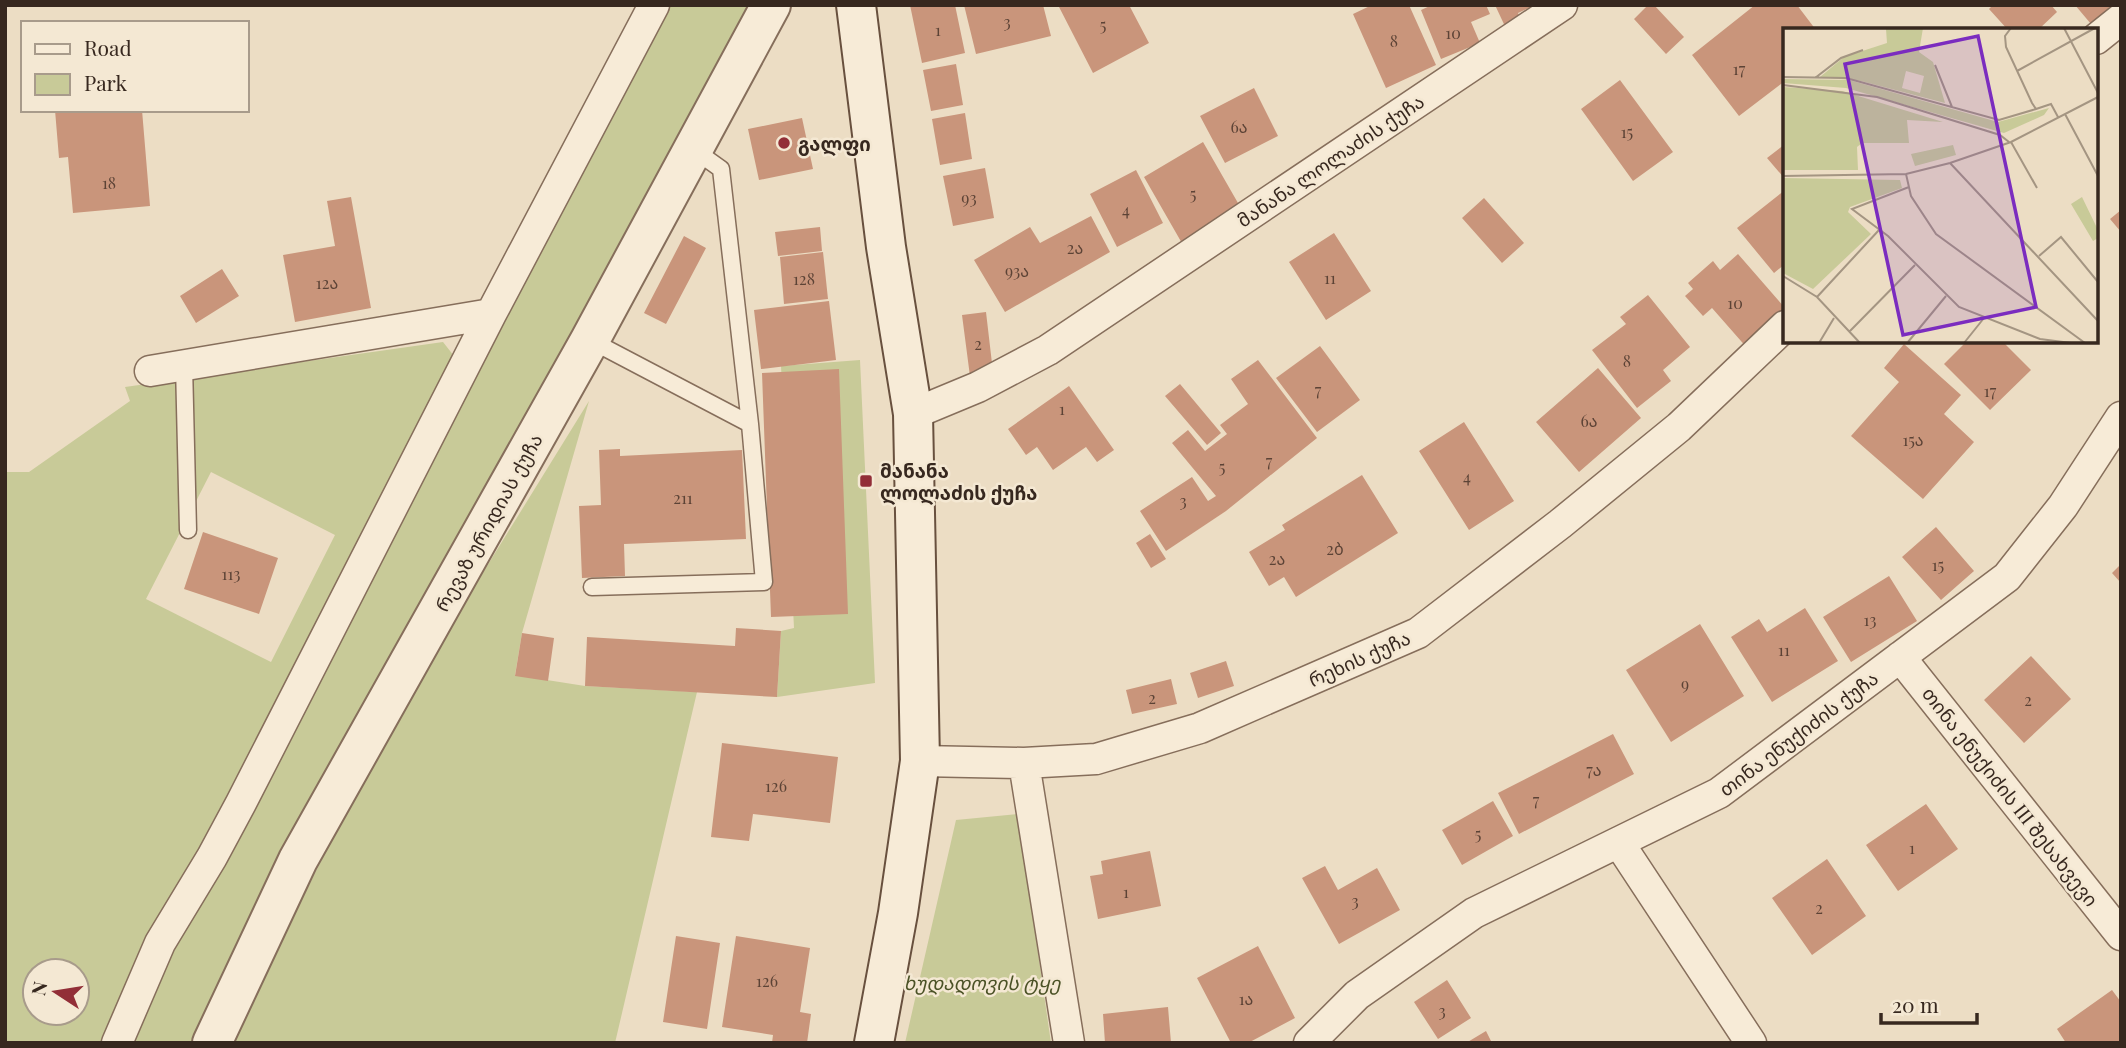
<svg xmlns="http://www.w3.org/2000/svg" width="2126" height="1048" font-family="'Playfair Display','Noto Sans Georgian',serif">
	<style>
		.green { fill: #c8ca98; fill-rule: evenodd }
		.building { fill: #c9957b }
		.lines { fill: none; stroke-linecap: round; stroke-linejoin: round }
		.service-casing { stroke: #866e5b; stroke-width: 19 }
		.minor-casing { stroke: #866e5b; stroke-width: 33 }
		.tertiary-casing { stroke: #866e5b; stroke-width: 42 }
		.secondary-casing { stroke: #68503e; stroke-width: 42 }
		.service { stroke: #f7ebd7; stroke-width: 16 }
		.minor { stroke: #f7ebd7; stroke-width: 30 }
		.tertiary { stroke: #f7ebd7; stroke-width: 38 }
		.secondary { stroke: #f7ebd7; stroke-width: 38 }
		.poi-dot { fill: #922e37; stroke: #f4e8d3; stroke-width: 2.5 }
		.labels { text-anchor: middle; dominant-baseline: central; stroke-width: 5; stroke-linejoin: round; paint-order: stroke }
		.number-label { font-size: 16px; fill: #5c4336 }
		.poi-label { font-size: 19px; font-weight: bold; fill: #37281f; stroke: #f4e8d3; text-anchor: start }
		.street-label { font-size: 19px; fill: #37281f; stroke: #f4e8d3 }
		.park-label { font-size: 19px; font-style: italic; fill: #4b5226; stroke: #f4e8d3 }
		.inset-road { fill: none; stroke: #a49582; stroke-width: 2 }
		.view { fill: #7b2cbf; fill-opacity: 0.15; stroke: #7b2cbf; stroke-width: 3.5 }
		.inset-edge { fill: none; stroke: #37281f; stroke-width: 3.5 }
	</style>
	<rect width="100%" height="100%" fill="#ecddc4"/>
	<!-- green -->
	<path class="green" d="M 667,5 L 748,5 L 683,143 L 198,1043 L 127,1043 L 154,977 Z
		M 443,342 L 454,356 L 108,1043 L 5,1043 L 5,472 L 29,472 L 130,401 L 125,387 ZM 211,472 L 335,535 L 271,662 L 146,599 ZM 35,971 L 77,971 L 77,1013 L 35,1013 Z
		M 860,360 L 875,683 L 777,697 L 781,631 L 794,628 L 781,366 Z
		M 589,401 L 522,633 L 515,675 L 585,686 L 697,692 L 615,1043 L 230,1043 L 390,723 Z
		M 1018,814 L 1051,1043 L 905,1043 L 956,820 Z"/>
	<!-- building -->
	<path class="building" d="M 910,5 L 955,5 L 965,53 L 922,63 Z
		M 964,5 L 1043,5 L 1051,36 L 976,54 Z
		M 1058,5 L 1129,5 L 1149,43 L 1093,73 Z
		M 1372,5 L 1409,5 L 1436,65 L 1386,88 L 1353,14 Z
		M 1432,5 L 1486,5 L 1490,14 L 1471,22 L 1480,43 L 1441,59 L 1421,10 Z
		M 1495,5 L 1535,5 L 1518,13 L 1525,30 L 1510,37 Z
		M 1648,5 L 1654,5 L 1684,37 L 1666,54 L 1634,19 Z
		M 1755,5 L 1797,5 L 1816,30 L 1785,30 L 1785,81 L 1739,116 L 1692,55 Z
		M 1993,5 L 2051,5 L 2057,12 L 2038,30 L 2008,30 L 1989,9 Z
		M 2075,5 L 2112,5 L 2091,24 Z
		M 956,64 L 963,105 L 931,111 L 923,70 Z
		M 1620,80 L 1673,152 L 1633,181 L 1581,109 Z
		M 1254,88 L 1278,136 L 1225,163 L 1200,116 Z
		M 55,110 L 142,110 L 150,206 L 73,213 L 68,157 L 59,158 Z
		M 965,113 L 972,159 L 940,165 L 932,119 Z
		M 802,118 L 813,169 L 759,180 L 748,129 Z
		M 1203,142 L 1242,210 L 1183,245 L 1144,177 Z
		M 1785,144 L 1785,179 L 1767,158 Z
		M 985,168 L 994,218 L 953,226 L 943,176 Z
		M 1136,170 L 1163,223 L 1117,247 L 1090,194 Z
		M 1785,190 L 1785,264 L 1774,273 L 1737,228 Z
		M 351,197 L 371,308 L 295,322 L 283,255 L 335,246 L 327,201 Z
		M 1484,198 L 1524,243 L 1502,263 L 1462,218 Z
		M 2121,210 L 2121,232 L 2110,219 Z
		M 1091,216 L 1110,252 L 1005,312 L 974,260 L 1030,227 L 1040,243 Z
		M 820,227 L 822,251 L 778,256 L 775,232 Z
		M 1334,233 L 1371,291 L 1326,320 L 1289,262 Z
		M 684,236 L 706,248 L 666,324 L 644,313 Z
		M 823,252 L 828,299 L 784,304 L 780,257 Z
		M 1738,254 L 1785,308 L 1785,317 L 1748,349 L 1712,308 L 1703,316 L 1685,296 L 1693,289 L 1688,283 L 1713,261 L 1720,270 Z
		M 222,269 L 239,296 L 196,323 L 180,296 Z
		M 1648,295 L 1690,347 L 1663,370 L 1671,381 L 1637,408 L 1592,350 L 1626,324 L 1620,317 Z
		M 829,301 L 836,360 L 761,369 L 754,310 Z
		M 986,312 L 993,372 L 971,384 L 962,315 Z
		M 1967,341 L 2002,341 L 2031,370 L 1990,410 L 1944,364 Z
		M 1904,344 L 1961,395 L 1944,414 L 1974,442 L 1923,499 L 1851,436 L 1899,382 L 1884,368 Z
		M 1320,346 L 1360,400 L 1317,432 L 1276,378 Z
		M 1258,360 L 1317,438 L 1226,511 L 1166,551 L 1140,511 L 1192,477 L 1208,501 L 1216,496 L 1172,443 L 1188,430 L 1205,451 L 1227,434 L 1220,425 L 1248,404 L 1231,379 Z
		M 1598,368 L 1641,418 L 1579,472 L 1536,422 Z
		M 839,369 L 848,614 L 771,617 L 762,373 Z
		M 1180,384 L 1221,433 L 1207,445 L 1165,396 Z
		M 1069,386 L 1114,450 L 1097,462 L 1086,447 L 1053,470 L 1037,447 L 1026,455 L 1008,429 Z
		M 1464,422 L 1514,501 L 1469,530 L 1419,451 Z
		M 620,449 L 620,456 L 742,450 L 746,539 L 624,544 L 625,576 L 582,578 L 579,506 L 601,505 L 599,450 Z
		M 1362,475 L 1398,533 L 1296,597 L 1284,577 L 1269,586 L 1249,552 L 1285,530 L 1282,525 Z
		M 1936,527 L 1974,571 L 1941,600 L 1902,557 Z
		M 203,532 L 278,558 L 259,614 L 184,589 Z
		M 1150,534 L 1166,559 L 1151,568 L 1136,543 Z
		M 2121,564 L 2121,583 L 2112,573 Z
		M 1889,576 L 1917,621 L 1851,662 L 1823,617 Z
		M 1805,608 L 1838,661 L 1772,702 L 1731,637 L 1759,619 L 1767,632 Z
		M 1700,624 L 1744,696 L 1671,742 L 1626,670 Z
		M 736,628 L 781,631 L 777,697 L 585,686 L 587,637 L 735,646 Z
		M 522,633 L 554,638 L 548,681 L 515,676 Z
		M 2031,656 L 2071,699 L 2024,743 L 1984,700 Z
		M 1226,661 L 1234,686 L 1198,698 L 1190,673 Z
		M 1171,679 L 1177,704 L 1132,714 L 1126,690 Z
		M 1613,734 L 1634,774 L 1519,834 L 1498,793 Z
		M 722,743 L 838,757 L 830,823 L 753,814 L 749,841 L 711,837 Z
		M 1493,801 L 1513,836 L 1462,865 L 1442,830 Z
		M 1926,804 L 1958,849 L 1898,891 L 1866,845 Z
		M 1150,851 L 1161,906 L 1098,919 L 1090,876 L 1103,874 L 1101,861 Z
		M 1827,859 L 1866,916 L 1812,955 L 1772,898 Z
		M 1325,866 L 1338,890 L 1377,868 L 1400,910 L 1339,944 L 1302,878 Z
		M 676,936 L 720,943 L 707,1029 L 663,1022 Z
		M 736,936 L 810,948 L 800,1012 L 811,1014 L 807,1043 L 772,1043 L 773,1035 L 722,1027 Z
		M 1258,946 L 1295,1018 L 1248,1043 L 1231,1043 L 1197,978 Z
		M 1447,980 L 1471,1018 L 1438,1039 L 1414,1002 Z
		M 2112,990 L 2121,1002 L 2121,1043 L 2066,1043 L 2057,1029 Z
		M 1168,1007 L 1171,1043 L 1105,1043 L 1103,1014 Z
		M 1486,1031 L 1492,1043 L 1466,1043 Z"/>
	<g class="lines">
		<!-- service casing -->
		<g class="service-casing">
			<path id="service" d="M 590,340 L 750,424
				M 184,365 L 188,530
				M 592,587 L 764,582 L 750,424 L 721,169 L 693,149"/>
		</g>
		<!-- minor casing -->
		<g class="minor-casing">
			<path id="minor" d="M 2096,39 L 2121,19
				M 150,371 L 491,314
				M 913,414 L 978,387 L 1048,350 L 1562,5
				M 1900,657 L 2121,935
				M 920,761 L 1024,763 L 1096,759 L 1200,728 L 1418,633 L 1560,524 L 1679,427 L 1785,326
				M 1024,763 L 1069,1043
				M 1619,843 L 1751,1043
				M 117,1043 L 160,943 L 212,857 L 241,803 L 491,314 L 654,5
				M 1309,1043 L 1357,995 L 1474,913 L 1719,793 L 2007,577 L 2063,506 L 2121,417"/>
		</g>
		<!-- tertiary casing -->
		<g class="tertiary-casing">
			<path id="tertiary" d="M 212,1043 L 298,860 L 590,340 L 771,5"/>
		</g>
		<!-- secondary casing -->
		<g class="secondary-casing">
			<path id="secondary" d="M 856,5 L 886,247 L 913,414 L 920,761 L 898,913 L 874,1043"/>
		</g>
		<!-- service -->
		<use href="#service" class="service"/>
		<!-- minor -->
		<use href="#minor" class="minor"/>
		<!-- tertiary -->
		<use href="#tertiary" class="tertiary"/>
		<!-- secondary -->
		<use href="#secondary" class="secondary"/>
	</g>
	<!-- markers -->
	<g class="poi-dot">
		<circle cx="784" cy="143" r="7"/>
		<rect x="859" y="474" width="14" height="14" rx="3.5"/>
	</g>
	<g class="labels">
		<!-- number labels -->
		<g class="number-label">
			<text x="1007" y="21">3</text>
			<text x="1103" y="24">5</text>
			<text x="938" y="29">1</text>
			<text x="1453" y="32">10</text>
			<text x="1394" y="40">8</text>
			<text x="1739" y="68">17</text>
			<text x="1239" y="126">6ა</text>
			<text x="1627" y="131">15</text>
			<text x="109" y="182">18</text>
			<text x="1193" y="193">5</text>
			<text x="969" y="197">93</text>
			<text x="1126" y="209">4</text>
			<text x="1075" y="247">2ა</text>
			<text x="1017" y="270">93ა</text>
			<text x="1330" y="277">11</text>
			<text x="804" y="278">128</text>
			<text x="327" y="282">12ა</text>
			<text x="1735" y="302">10</text>
			<text x="978" y="343">2</text>
			<text x="1627" y="360">8</text>
			<text x="1318" y="389">7</text>
			<text x="1990" y="390">17</text>
			<text x="1062" y="408">1</text>
			<text x="1589" y="420">6ა</text>
			<text x="1913" y="439">15ა</text>
			<text x="1269" y="460">7</text>
			<text x="1222" y="466">5</text>
			<text x="1467" y="476">4</text>
			<text x="683" y="497">211</text>
			<text x="1183" y="500">3</text>
			<text x="1335" y="548">2ბ</text>
			<text x="1277" y="558">2ა</text>
			<text x="1938" y="564">15</text>
			<text x="231" y="573">113</text>
			<text x="1870" y="619">13</text>
			<text x="1784" y="649">11</text>
			<text x="1685" y="683">9</text>
			<text x="1152" y="697">2</text>
			<text x="2028" y="699">2</text>
			<text x="1594" y="769">7ა</text>
			<text x="776" y="785">126</text>
			<text x="1536" y="799">7</text>
			<text x="1478" y="833">5</text>
			<text x="1912" y="847">1</text>
			<text x="1126" y="891">1</text>
			<text x="1355" y="900">3</text>
			<text x="1819" y="907">2</text>
			<text x="767" y="980">126</text>
			<text x="1246" y="998">1ა</text>
			<text x="1442" y="1010">3</text>
		</g>
		<!-- poi labels -->
		<g class="poi-label">
			<text x="798" y="143">გალფი</text>
			<text x="880" y="470">მანანა<tspan x="880" dy="22">ლოლაძის ქუჩა</tspan></text>
		</g>
		<!-- street labels -->
		<g class="street-label">
			<text transform="translate(1330 160) rotate(-34)">მანანა ლოლაძის ქუჩა</text>
			<text transform="translate(488 522) rotate(-61)">რევაზ ურიდიას ქუჩა</text>
			<text transform="translate(1359 658) rotate(-24)">რეხის ქუჩა</text>
			<text transform="translate(1798 733) rotate(-37)">თინა ენუქიძის ქუჩა</text>
			<text transform="translate(2011 796) rotate(52)">თინა ენუქიძის III შესახვევი</text>
		</g>
		<!-- park labels -->
		<g class="park-label">
			<text x="982" y="982">ხუდადოვის ტყე</text>
		</g>
	</g>
	<!-- overview -->
	<g transform="translate(1783 28)">
		<rect width="315" height="315" fill="#ecddc4"/>
		<path d="M 140,0 L 136,24 L 150,34 L 162,75 L 78,53 L 37,49 L 61,29 L 104,15 L 103,1 ZM 123,43 L 141,48 L 137,65 L 119,60 ZM 0,51 L 66,52 L 215,94 L 266,80 L 261,87 L 221,105 L 63,60 L 0,55 ZM 0,59 L 59,63 L 160,94 L 124,92 L 126,115 L 79,115 L 74,119 L 75,142 L 0,142 ZM 170,117 L 173,127 L 132,138 L 128,126 ZM 0,150 L 117,152 L 119,160 L 67,179 L 65,184 L 88,206 L 30,261 L 0,245 ZM 299,169 L 315,202 L 315,210 L 310,213 L 288,176 Z" fill="#c8ca98" fill-rule="evenodd"/>
		<path class="inset-road" d="M 228,0 L 222,8 L 223,19 L 249,75 L 253,81 L 268,76 L 275,89M 281,0 L 315,65M 152,37 L 169,79M 234,43 L 312,0M 0,49 L 63,50 L 216,92 L 253,81M 32,50 L 58,30 L 80,22M 0,57 L 94,69 L 217,107 L 226,114M 282,86 L 315,148M 228,114 L 254,160M 167,135 L 315,293M 123,146 L 128,168 L 153,206 L 302,315M 0,148 L 123,146 L 167,135 L 228,114 L 315,69M 126,159 L 69,181 L 105,208 L 176,279 L 257,311 L 288,315M 256,228 L 278,209 L 315,254M 0,248 L 34,269 L 77,315M 34,269 L 96,202M 66,304 L 132,237M 125,314 L 163,268M 36,315 L 51,290M 181,315 L 201,290"/>
		<path class="view" d="M 195,8 L 253,279 L 120,307 L 62,36 Z"/>
		<rect width="315" height="315" class="inset-edge"/>
	</g>
	<!-- border -->
	<rect width="2126" height="1048" fill="none" stroke="#37281f" stroke-width="14"/>
	<!-- legend -->
	<rect x="21" y="21" width="228" height="91" fill="#f4e8d3" stroke="#a89b8b" stroke-width="2"/>
	<rect x="35" y="44" width="35" height="10" fill="#f7ebd7" stroke="#a89b8b" stroke-width="2"/>
	<text x="84" y="56" font-size="21" fill="#37281f">Road</text>
	<rect x="35" y="74" width="35" height="21" fill="#c8ca98" stroke="#a89b8b" stroke-width="2"/>
	<text x="84" y="91" font-size="21" fill="#37281f">Park</text>
	<!-- north arrow -->
	<g transform="translate(56 992) rotate(282)"><circle r="33" fill="#f4e8d3" stroke="#a89b8b" stroke-width="2"/>
	<path d="M0-5L12 26L0 18L-12 26Z" fill="#922e37"/>
	<text y="-10" font-size="19" font-weight="bold" text-anchor="middle" fill="#37281f">N</text>
	</g>
	<!-- scale -->
	<path d="M1881 1013v10h96v-10" fill="none" stroke="#37281f" stroke-width="3.5"/>
	<text x="1892" y="1013" font-size="21" fill="#37281f" stroke="#f4e8d3" stroke-width="5" paint-order="stroke">20 m</text>
</svg>
